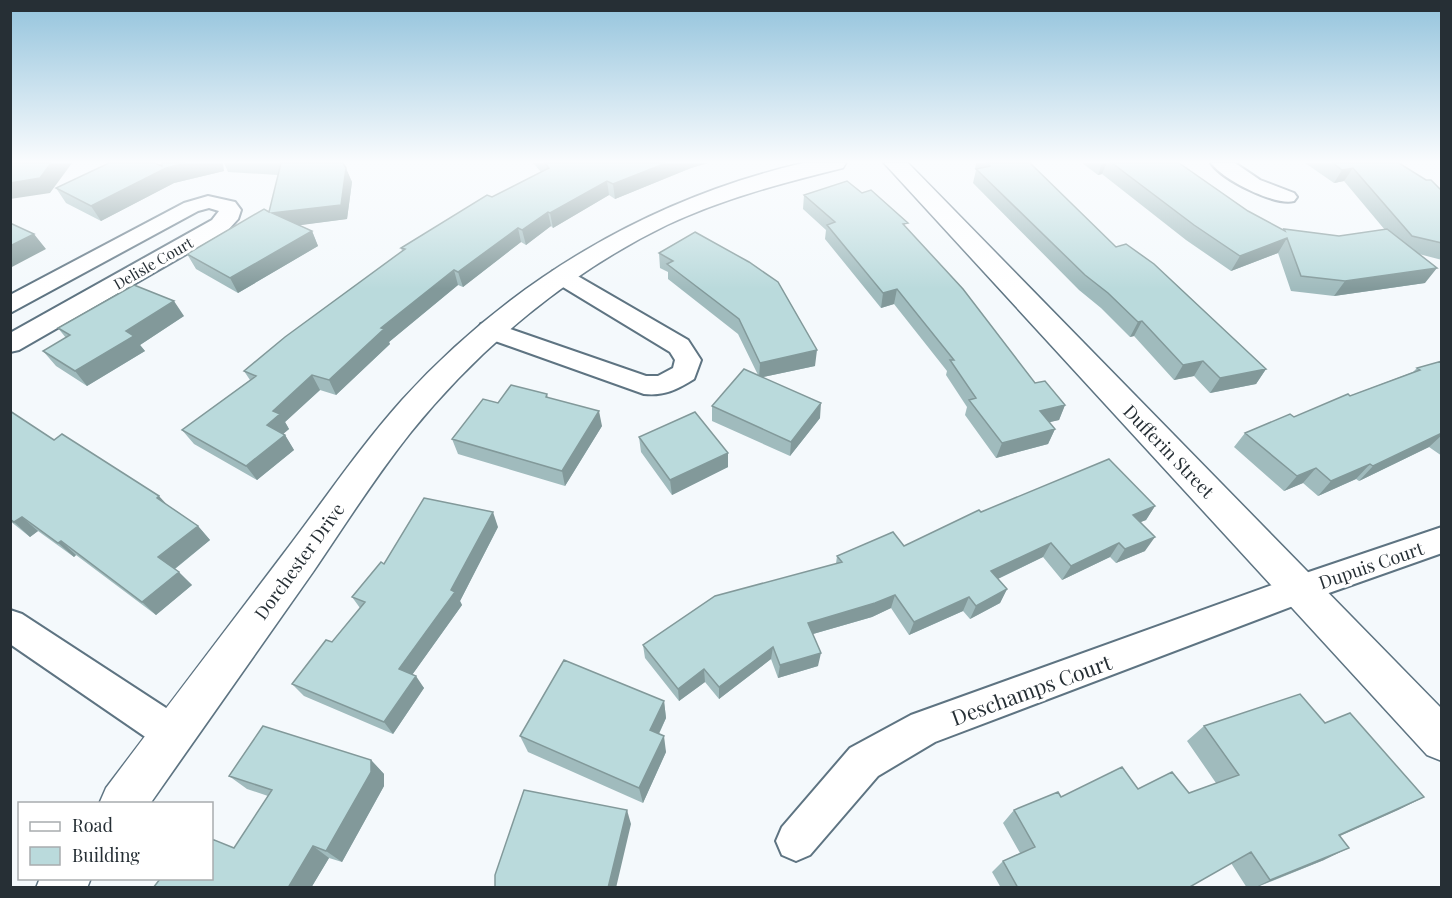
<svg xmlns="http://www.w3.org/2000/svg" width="1452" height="898" font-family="'Playfair Display',serif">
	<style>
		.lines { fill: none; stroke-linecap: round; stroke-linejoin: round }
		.minor-casing { stroke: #5e7482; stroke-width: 4 }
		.tertiary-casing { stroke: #5e7482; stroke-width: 3 }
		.minor { fill: #fff; fill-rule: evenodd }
		.tertiary { fill: #fff; fill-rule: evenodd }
		.wall { fill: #a0bbbd }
		.shaded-wall { fill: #82999a }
		.building { fill: #badadc; stroke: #82999a; stroke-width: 1.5 }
		.labels { text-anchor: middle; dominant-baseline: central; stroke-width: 6; stroke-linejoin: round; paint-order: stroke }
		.far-street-label { font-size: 15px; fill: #262f35; stroke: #fff }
		.street-label { font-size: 18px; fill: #262f35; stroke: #fff }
		.near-street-label { font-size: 21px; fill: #262f35; stroke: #fff }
	</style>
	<rect width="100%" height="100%" fill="#f4f9fc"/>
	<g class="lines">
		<!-- minor casing -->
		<g class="minor-casing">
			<path id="minor" d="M 1211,163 L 1235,163 L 1260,180 L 1294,193 L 1297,197 L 1294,201 C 1275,206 1223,180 1211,163 Z
				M 208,196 L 235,202 L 241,210 L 238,219 L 228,230 L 19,350 L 10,352 L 10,333 L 212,220 L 219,211 L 209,208 L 198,211 L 10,313 L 10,295 L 184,203 Z
				M 561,269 L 569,271 L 688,340 L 701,360 L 694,379 C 676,390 665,396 644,394 L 481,336 L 478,330 L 481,324 L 490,322 L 646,376 L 658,376 L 673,368 L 675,360 L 670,352 L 553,281 L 549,276 L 553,271 Z
				M 1442,527 L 1442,553 L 1309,600 L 935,742 L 878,776 L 810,855 L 796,861 L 782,855 L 776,841 L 782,827 L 850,748 L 911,715 L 1300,575 Z
				M 10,610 L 22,614 L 186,721 L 192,734 L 186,747 L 173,752 L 160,747 L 10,644 Z"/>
		</g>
		<!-- tertiary casing -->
		<g class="tertiary-casing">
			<path id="tertiary" d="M 803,163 L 846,163 L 843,168 C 783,183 724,198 667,225 C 568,273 480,347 411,432 C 375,477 345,525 313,572 C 259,649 204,726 150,804 L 99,804 L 106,788 C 165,709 225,631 284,553 C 323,502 359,448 402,400 C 509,282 648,199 803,163 Z
				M 884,163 L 908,163 L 1442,709 L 1442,761 L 1427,755 Z
				M 40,878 L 91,878 L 87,888 L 36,888 Z"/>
		</g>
		<!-- minor -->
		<use href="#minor" class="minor"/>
		<!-- tertiary -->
		<use href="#tertiary" class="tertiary"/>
	</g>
	<!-- wall -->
	<path class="wall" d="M 224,163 L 343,163 L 352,182 L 347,219 L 299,225 L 312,231 L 318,246 L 238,293 L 196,269 L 187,254 L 269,212 L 278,175 L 228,172 Z
		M 533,163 L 708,163 L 691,168 L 615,199 L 609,195 L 553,228 L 551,226 L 526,245 L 521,242 L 463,287 L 458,285 L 389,342 L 390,344 L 336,395 L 320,390 L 285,422 L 289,429 L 283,434 L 285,435 L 294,450 L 257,480 L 194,444 L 182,430 L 250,380 L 244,371 L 402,251 L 401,248 L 492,197 L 541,172 Z
		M 976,163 L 1030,163 L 1116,247 L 1266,369 L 1256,384 L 1210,393 L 1194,376 L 1174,380 L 1134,336 L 1130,337 L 1101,308 L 1079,290 L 973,183 L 976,170 L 975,169 Z
		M 1082,163 L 1179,163 L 1248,211 L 1283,230 L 1284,229 L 1339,236 L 1385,230 L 1344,181 L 1334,183 L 1305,163 L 1399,163 L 1442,191 L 1442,260 L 1419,254 L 1425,283 L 1334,296 L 1291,291 L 1278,253 L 1231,271 L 1186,240 L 1102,174 L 1098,175 Z
		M 162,166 L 224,171 L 174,183 L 101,221 L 66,203 L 56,188 Z
		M 804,195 L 906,228 L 1035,383 L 1065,405 L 1059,420 L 1049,422 L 1055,429 L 1048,444 L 996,458 L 965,415 L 967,407 L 946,375 L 947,371 L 894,304 L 881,308 L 825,239 L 826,230 L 803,209 Z
		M 695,232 L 815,366 L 763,377 L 820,418 L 790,456 L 712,421 L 712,406 L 758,375 L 738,334 L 668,279 L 668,272 L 660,268 L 659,253 Z
		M 184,316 L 140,345 L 145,351 L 87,386 L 56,366 L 43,351 L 66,338 L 58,328 Z
		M 1442,361 L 1442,456 L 1429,447 L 1359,481 L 1356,479 L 1318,496 L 1303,483 L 1284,491 L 1234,447 L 1245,433 L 1294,417 L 1413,372 L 1417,368 Z
		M 547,394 L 548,398 L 602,426 L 565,486 L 458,454 L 452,439 L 498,403 Z
		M 10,411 L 54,440 L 168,506 L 198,526 L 210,540 L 175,569 L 192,585 L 156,615 L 76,555 L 74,557 L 38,531 L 30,537 L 10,521 Z
		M 639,437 L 728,453 L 728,467 L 672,495 L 641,452 Z
		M 1155,506 L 1146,520 L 1140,522 L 1145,551 L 1116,563 L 1110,557 L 1062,580 L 1043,557 L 998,579 L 1007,589 L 1000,603 L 970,619 L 963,611 L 909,635 L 891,608 L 872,617 L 813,634 L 818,666 L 778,678 L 771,659 L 719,699 L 705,682 L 679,701 L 645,658 L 643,645 L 836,564 L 837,556 L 904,546 L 981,512 Z
		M 498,527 L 460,601 L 462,605 L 412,675 L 424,688 L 393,734 L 304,696 L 292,684 L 332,642 L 360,608 L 352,597 L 384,564 Z
		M 664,701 L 666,718 L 659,734 L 666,752 L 643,803 L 528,752 L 520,736 Z
		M 1325,723 L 1424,797 L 1398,810 L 1340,836 L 1324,860 L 1255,888 L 1247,888 L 1231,863 L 1188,888 L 1001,888 L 992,872 L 1003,861 L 1020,853 L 1003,823 L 1014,810 L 1061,797 L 1138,789 L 1189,793 L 1216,783 L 1187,741 L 1204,726 Z
		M 371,760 L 384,774 L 384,786 L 342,862 L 329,858 L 311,888 L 153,888 L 234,848 L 268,796 L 247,789 L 229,776 Z"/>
	<!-- shaded-wall -->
	<path class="shaded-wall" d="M 51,163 L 72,163 L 50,193 L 10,199 L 10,183 Z
		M 186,163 L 223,163 L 224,171 L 174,183 L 101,221 L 91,206 L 166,168 Z
		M 666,163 L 708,163 L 691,168 L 615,199 L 613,184 Z
		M 1102,163 L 1107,163 L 1102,174 L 1098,175 Z
		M 346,168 L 352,182 L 347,219 L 279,228 L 272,213 Z
		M 1353,168 L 1344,181 L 1334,183 L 1342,170 Z
		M 607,181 L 609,195 L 553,228 L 550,213 Z
		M 548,212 L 551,226 L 526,245 L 522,230 Z
		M 518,228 L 521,242 L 463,287 L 458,272 Z
		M 312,231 L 318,246 L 238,293 L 230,278 Z
		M 34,234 L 46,249 L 10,268 L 10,246 Z
		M 1287,238 L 1278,253 L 1231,271 L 1240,256 Z
		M 1437,268 L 1425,283 L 1334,296 L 1345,281 Z
		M 454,270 L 458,285 L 389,342 L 390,344 L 336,395 L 329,380 L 381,328 Z
		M 897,289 L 894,304 L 881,308 L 883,293 Z
		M 174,301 L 184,316 L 140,345 L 145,351 L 87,386 L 75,371 L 126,331 Z
		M 1142,321 L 1134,336 L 1130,337 L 1138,322 Z
		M 817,350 L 815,366 L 759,378 L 760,363 Z
		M 1203,361 L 1194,376 L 1174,380 L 1183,365 Z
		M 1266,369 L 1256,384 L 1210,393 L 1220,378 Z
		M 312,375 L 320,390 L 285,422 L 289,429 L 276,440 L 267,425 L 273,411 Z
		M 821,403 L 820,418 L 790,456 L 791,442 Z
		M 1065,405 L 1059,420 L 1034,426 L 1040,411 Z
		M 599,411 L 602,426 L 565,486 L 562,471 Z
		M 1055,429 L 1048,444 L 996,458 L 1002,443 Z
		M 1442,433 L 1442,435 L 1429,447 L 1359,481 L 1373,466 Z
		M 285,435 L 294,450 L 257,480 L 246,466 Z
		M 728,453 L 728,467 L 672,495 L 670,480 Z
		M 1370,464 L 1356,479 L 1318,496 L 1331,481 Z
		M 1316,468 L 1303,483 L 1284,491 L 1297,476 Z
		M 159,496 L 172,510 L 157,498 Z
		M 1155,506 L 1146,520 L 1124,529 L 1133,515 Z
		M 493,512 L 498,527 L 460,601 L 462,605 L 407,682 L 399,669 L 451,590 Z
		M 22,517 L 38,531 L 30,537 L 14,522 Z
		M 198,526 L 210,540 L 172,571 L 158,557 Z
		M 1155,537 L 1145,551 L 1116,563 L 1125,549 Z
		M 61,541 L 76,555 L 74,557 L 58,543 Z
		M 1051,543 L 1043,557 L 985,585 L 991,571 Z
		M 1119,543 L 1110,557 L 1062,580 L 1071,566 Z
		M 179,572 L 192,585 L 156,615 L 142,602 Z
		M 1007,589 L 1000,603 L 970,619 L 976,606 Z
		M 895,595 L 891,608 L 872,617 L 806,636 L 808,623 Z
		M 969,597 L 963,611 L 909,635 L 914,622 Z
		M 773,647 L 771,659 L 719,699 L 719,687 Z
		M 821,653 L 818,666 L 778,678 L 780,665 Z
		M 704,669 L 705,682 L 679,701 L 678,689 Z
		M 416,676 L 424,688 L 393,734 L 384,722 Z
		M 664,701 L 666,718 L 653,746 L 650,730 Z
		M 664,736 L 666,752 L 643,803 L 639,788 Z
		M 371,760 L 384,774 L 384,786 L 342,862 L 326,851 Z
		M 1424,797 L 1398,810 L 1315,847 L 1339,835 Z
		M 627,810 L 631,824 L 616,888 L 608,888 Z
		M 313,846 L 329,858 L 311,888 L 288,888 Z
		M 1349,848 L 1324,860 L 1254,888 L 1270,880 Z"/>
	<!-- building -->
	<path class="building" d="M 10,163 L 51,163 L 40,178 L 10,183 Z
		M 109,163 L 155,163 L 162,166 L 162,163 L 186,163 L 166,168 L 91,206 L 56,188 Z
		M 281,163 L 343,163 L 346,168 L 341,205 L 272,213 L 312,231 L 230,278 L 187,254 L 264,209 L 269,212 Z
		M 545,163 L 666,163 L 613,184 L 607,181 L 550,213 L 548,212 L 522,230 L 518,228 L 458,272 L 454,270 L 381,328 L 384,329 L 329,380 L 312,375 L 273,411 L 280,414 L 267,425 L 285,435 L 246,466 L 182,430 L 256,376 L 244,371 L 285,337 L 405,249 L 401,248 L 487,195 L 492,197 L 549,168 Z
		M 987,163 L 1030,163 L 1116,247 L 1126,244 L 1154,264 L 1266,369 L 1220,378 L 1203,361 L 1183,365 L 1142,321 L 1138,322 L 1108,293 L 1085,275 L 976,169 L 990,166 Z
		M 1112,163 L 1179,163 L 1248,211 L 1285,231 L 1284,229 L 1339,236 L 1387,229 L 1437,268 L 1345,281 L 1301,276 L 1287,238 L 1240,256 L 1194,225 Z
		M 1333,163 L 1399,163 L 1426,180 L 1431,180 L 1442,191 L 1442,243 L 1412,236 L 1353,168 L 1342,170 Z
		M 847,181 L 862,193 L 871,190 L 908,223 L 903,224 L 963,289 L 1035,383 L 1045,381 L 1065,405 L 1040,411 L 1055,429 L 1002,443 L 969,400 L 976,398 L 950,360 L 954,360 L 897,289 L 883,293 L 827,225 L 835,222 L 804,195 Z
		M 10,223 L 34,234 L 10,246 Z
		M 695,232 L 749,262 L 778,282 L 817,350 L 760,363 L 739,319 L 667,264 L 673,261 L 659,253 Z
		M 134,285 L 174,301 L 126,331 L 134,336 L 75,371 L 43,351 L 70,335 L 58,328 Z
		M 1442,361 L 1442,433 L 1373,466 L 1370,464 L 1331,481 L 1316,468 L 1297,476 L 1245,433 L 1290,414 L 1294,417 L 1348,394 L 1350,396 L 1420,370 L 1417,368 Z
		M 744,369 L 821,403 L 791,442 L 712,406 Z
		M 511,385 L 547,394 L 546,397 L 599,411 L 562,471 L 452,439 L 483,399 L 498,403 Z
		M 10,411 L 54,440 L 62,434 L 159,496 L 157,498 L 198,526 L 158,557 L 179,572 L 142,602 L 61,541 L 58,543 L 22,517 L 14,522 L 10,519 Z
		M 695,412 L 728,453 L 670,480 L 639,437 Z
		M 1109,459 L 1155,506 L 1133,515 L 1155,537 L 1125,549 L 1119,543 L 1071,566 L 1051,543 L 991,571 L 1007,589 L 976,606 L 969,597 L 914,622 L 895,595 L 875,603 L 808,623 L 821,653 L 780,665 L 773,647 L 719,687 L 704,669 L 678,689 L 643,645 L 715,596 L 842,562 L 837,556 L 893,532 L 904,546 L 979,510 L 981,512 Z
		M 424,498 L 493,512 L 451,590 L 455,592 L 399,669 L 416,676 L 384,722 L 292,684 L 326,640 L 332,642 L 365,602 L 352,597 L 381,562 L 384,564 Z
		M 564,660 L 664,701 L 650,730 L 664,736 L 639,788 L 520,736 Z
		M 1300,694 L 1325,723 L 1350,713 L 1424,797 L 1339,835 L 1349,848 L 1270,880 L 1251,852 L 1188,888 L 1018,888 L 1003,861 L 1035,847 L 1014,810 L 1058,792 L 1061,797 L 1122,767 L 1138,789 L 1172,772 L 1189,793 L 1239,775 L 1204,726 Z
		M 263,726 L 371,760 L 371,772 L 326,851 L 313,846 L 288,888 L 153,888 L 160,879 L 212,879 L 212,839 L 234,848 L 272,790 L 229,776 Z
		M 524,790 L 627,810 L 608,888 L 495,888 L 495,875 Z"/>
	<!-- sky -->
	<linearGradient id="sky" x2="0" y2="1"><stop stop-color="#93c3dc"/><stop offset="0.56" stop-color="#fafcfe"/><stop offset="1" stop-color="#fafcfe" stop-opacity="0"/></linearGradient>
	<rect width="1452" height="289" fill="url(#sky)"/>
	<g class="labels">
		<!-- far-street labels -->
		<g class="far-street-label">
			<text transform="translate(153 263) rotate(-30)">Delisle Court</text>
		</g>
		<!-- street labels -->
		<g class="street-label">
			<text transform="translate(1169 451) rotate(46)">Dufferin Street</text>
			<text transform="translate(299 561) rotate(-54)">Dorchester Drive</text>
			<text transform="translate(1371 565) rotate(-19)">Dupuis Court</text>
		</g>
		<!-- near-street labels -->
		<g class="near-street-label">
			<text transform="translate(1031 689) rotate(-20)">Deschamps Court</text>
		</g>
	</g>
	<!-- border -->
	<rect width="1452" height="898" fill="none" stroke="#262f35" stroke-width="24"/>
	<!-- legend -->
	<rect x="18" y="802" width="195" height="78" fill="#ffffff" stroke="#a8acae" stroke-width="1.5"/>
	<rect x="30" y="822" width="30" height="9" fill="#ffffff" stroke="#a8acae" stroke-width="1.5"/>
	<text x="72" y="832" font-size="18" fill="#262f35">Road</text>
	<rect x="30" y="847" width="30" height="18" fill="#badadc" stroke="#a8acae" stroke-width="1.5"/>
	<text x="72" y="862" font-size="18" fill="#262f35">Building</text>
</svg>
